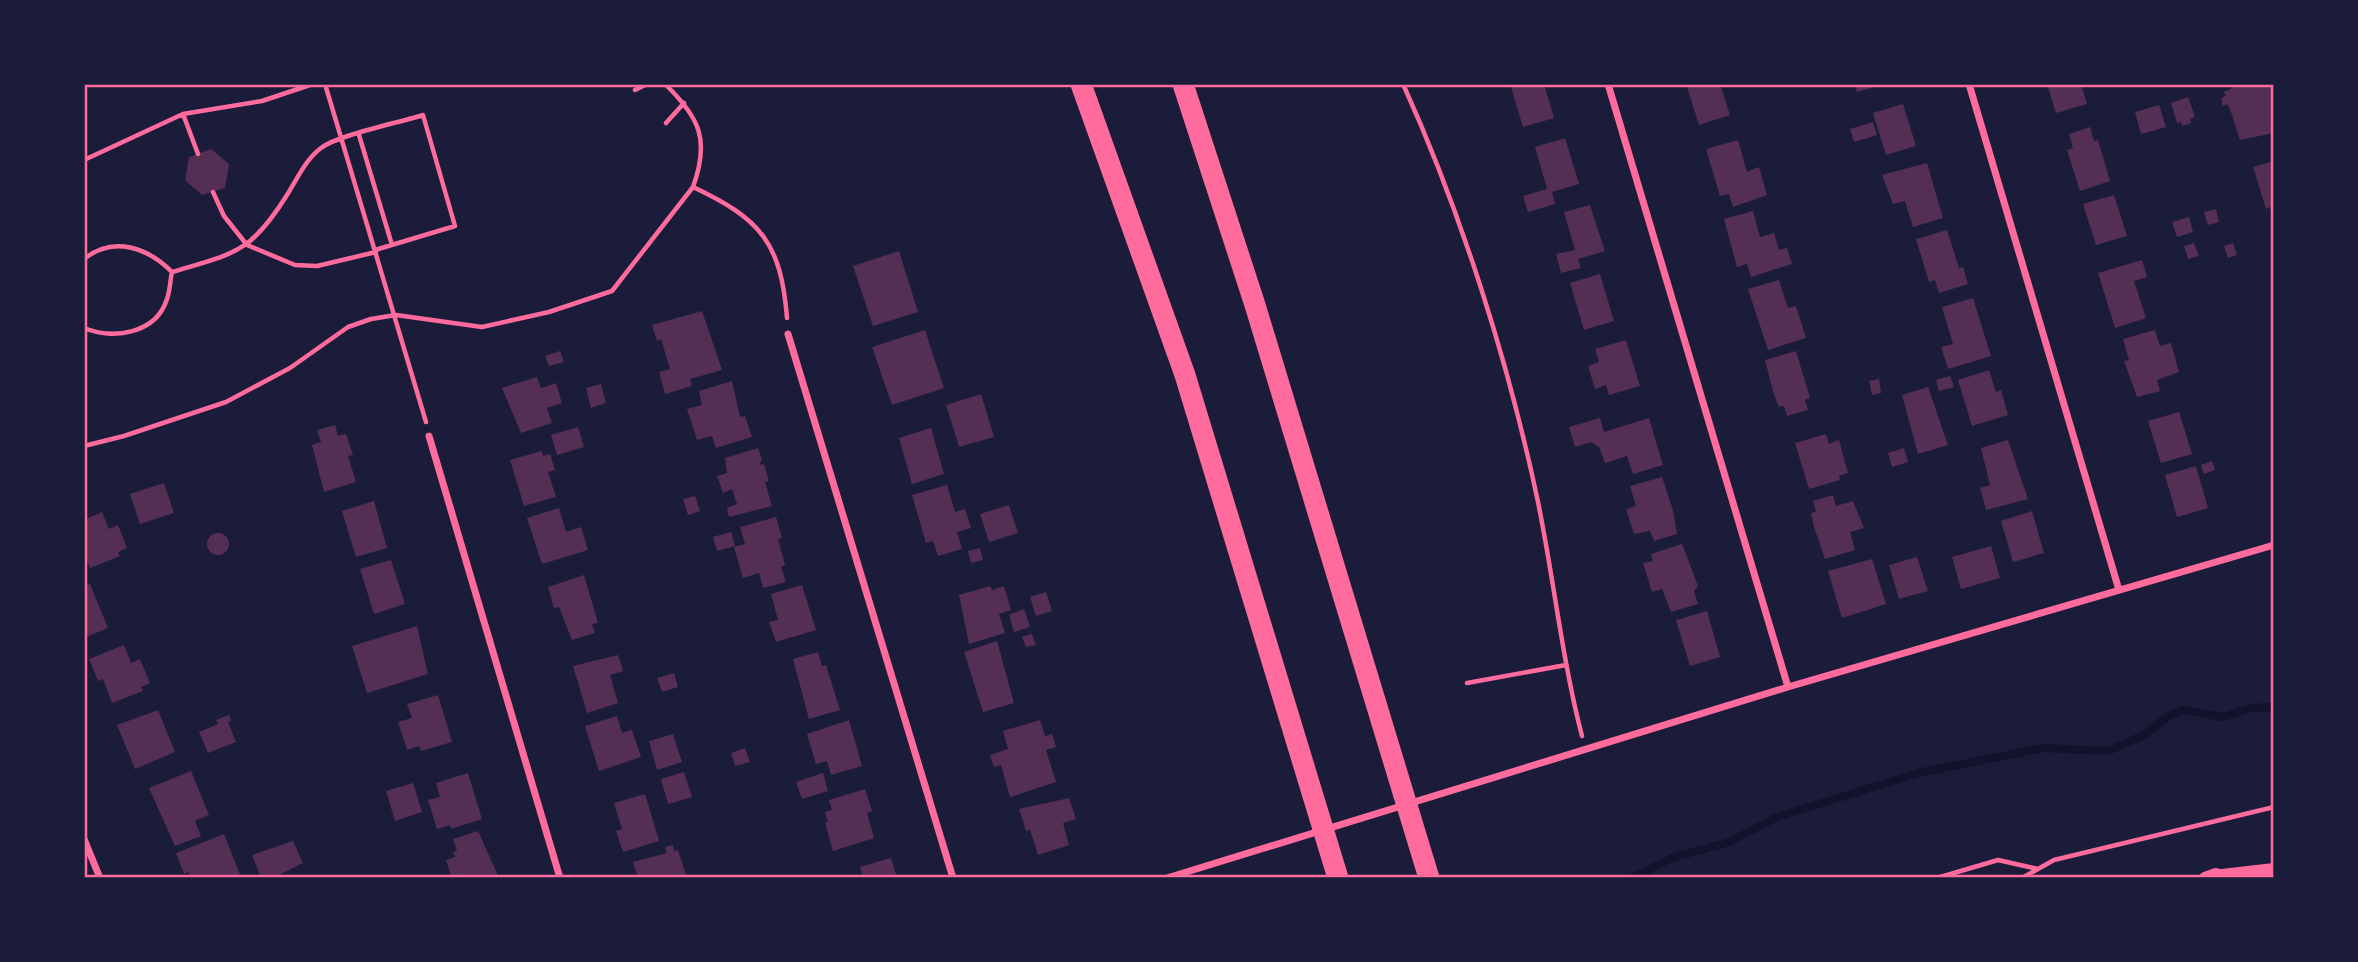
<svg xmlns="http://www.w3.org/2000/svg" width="2358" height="962" font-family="Figtree,sans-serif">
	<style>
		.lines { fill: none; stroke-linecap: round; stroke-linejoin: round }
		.stream { stroke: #12122b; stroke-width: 8 }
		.building { fill: #542f53 }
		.path { stroke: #ff6b9d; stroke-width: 4.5 }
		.minor { stroke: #ff6b9d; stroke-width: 7 }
		.tertiary { stroke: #ff6b9d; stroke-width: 12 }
		.motorway { stroke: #ff6b9d; stroke-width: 21 }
		.neatline { fill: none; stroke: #ff6b9d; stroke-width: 2.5 }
	</style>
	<rect width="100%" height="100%" fill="#1b1b3a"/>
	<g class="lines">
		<!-- stream -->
		<path class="stream" d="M 1631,878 L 1672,858 L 1729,842 L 1777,817 L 1918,773 L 2043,748 L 2108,751 L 2144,735 L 2170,715 L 2184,710 L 2222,717 L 2252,708 L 2274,707"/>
	</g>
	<!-- building -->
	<path class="building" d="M 1510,84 L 1544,84 L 1554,118 L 1523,127 Z
		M 1686,84 L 1720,84 L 1730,115 L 1699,125 Z
		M 1855,84 L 1882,84 L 1882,85 L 1857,92 Z
		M 2047,84 L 2081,84 L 2087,104 L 2056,113 Z
		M 2240,84 L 2270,84 L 2274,96 L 2274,133 L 2240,140 L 2230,109 L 2227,104 L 2223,106 L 2221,98 L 2226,96 L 2224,92 Z
		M 2188,97 L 2195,117 L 2190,119 L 2191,123 L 2182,126 L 2181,122 L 2177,123 L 2171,103 Z
		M 1903,104 L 1916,146 L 1886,155 L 1873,113 Z
		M 2159,105 L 2166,127 L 2141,134 L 2135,112 Z
		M 1873,122 L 1877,135 L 1854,142 L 1850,129 Z
		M 2090,127 L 2094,141 L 2098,140 L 2110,181 L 2080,191 L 2067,150 L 2073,148 L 2069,134 Z
		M 1565,138 L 1579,184 L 1552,192 L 1555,204 L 1528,212 L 1523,196 L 1547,189 L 1535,147 Z
		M 1738,140 L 1747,172 L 1759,167 L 1767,195 L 1733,207 L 1729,194 L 1720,196 L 1706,149 Z
		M 211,149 L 229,164 L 225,188 L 202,195 L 185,180 L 189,157 Z
		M 2274,161 L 2274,206 L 2266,209 L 2253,167 Z
		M 1927,163 L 1943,218 L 1913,227 L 1905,201 L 1893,204 L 1882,175 Z
		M 2114,195 L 2127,236 L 2096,245 L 2083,204 Z
		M 1590,205 L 1605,251 L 1578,259 L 1581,268 L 1561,273 L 1556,254 L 1575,250 L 1564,212 Z
		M 2216,209 L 2219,222 L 2208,225 L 2204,212 Z
		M 1753,211 L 1760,237 L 1774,233 L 1779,250 L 1787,248 L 1792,264 L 1751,277 L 1747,264 L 1737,267 L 1724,219 Z
		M 2189,217 L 2193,232 L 2177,237 L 2172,222 Z
		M 1947,230 L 1959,268 L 1963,267 L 1968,284 L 1939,293 L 1935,280 L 1929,282 L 1916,239 Z
		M 2194,243 L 2199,256 L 2188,259 L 2184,246 Z
		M 2233,243 L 2237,255 L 2228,258 L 2224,246 Z
		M 899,251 L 918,312 L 873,326 L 853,266 Z
		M 2142,260 L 2147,277 L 2134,281 L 2146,318 L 2115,328 L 2098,273 Z
		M 1600,274 L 1614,321 L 1584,330 L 1570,283 Z
		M 1779,280 L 1788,308 L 1796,306 L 1806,338 L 1768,350 L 1748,289 Z
		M 1973,298 L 1991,356 L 1948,369 L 1941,347 L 1953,344 L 1942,307 Z
		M 702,311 L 722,370 L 690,379 L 692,386 L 665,394 L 659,372 L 670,369 L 661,339 L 657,341 L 652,325 Z
		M 925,330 L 944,388 L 892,405 L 872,347 Z
		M 2155,330 L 2160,346 L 2171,343 L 2179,372 L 2157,380 L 2160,391 L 2137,397 L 2124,361 L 2129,360 L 2123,339 Z
		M 1626,340 L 1640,386 L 1609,395 L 1606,385 L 1595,389 L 1588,366 L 1599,362 L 1595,349 Z
		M 560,351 L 564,362 L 549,366 L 545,356 Z
		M 1796,351 L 1810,398 L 1805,400 L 1808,410 L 1787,416 L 1784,406 L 1779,407 L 1774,395 L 1765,360 Z
		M 1989,370 L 1996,392 L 2001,390 L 2008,415 L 1972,426 L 1958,380 Z
		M 1950,376 L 1954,387 L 1939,391 L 1936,380 Z
		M 537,377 L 541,388 L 556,383 L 562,403 L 547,408 L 552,423 L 521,433 L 502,388 Z
		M 1879,379 L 1881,393 L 1872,395 L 1869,381 Z
		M 732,381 L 740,417 L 745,416 L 752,437 L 716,448 L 712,436 L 697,440 L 687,409 L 702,405 L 699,391 Z
		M 601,384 L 606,403 L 591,408 L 586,388 Z
		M 1928,387 L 1948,445 L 1918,454 L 1902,395 Z
		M 981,394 L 994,437 L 959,447 L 946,405 Z
		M 2179,412 L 2192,454 L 2161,463 L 2148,421 Z
		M 1600,418 L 1604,432 L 1649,418 L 1663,465 L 1633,474 L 1627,456 L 1605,463 L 1599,447 L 1591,442 L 1575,447 L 1569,427 Z
		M 335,425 L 338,436 L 346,434 L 353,455 L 348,456 L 356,482 L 324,492 L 312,445 L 321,442 L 317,430 Z
		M 578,427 L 584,447 L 557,455 L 551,435 Z
		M 931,428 L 944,474 L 912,484 L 899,438 Z
		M 1826,434 L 1829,444 L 1839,440 L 1848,473 L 1839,476 L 1840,480 L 1809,489 L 1795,443 Z
		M 2008,440 L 2028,499 L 1986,510 L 1980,488 L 1990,485 L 1981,448 Z
		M 758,448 L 762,460 L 759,465 L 764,464 L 769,481 L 765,482 L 772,506 L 729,517 L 727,508 L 737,504 L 732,489 L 723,493 L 717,476 L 727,473 L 725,458 Z
		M 1904,448 L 1908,462 L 1892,467 L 1888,453 Z
		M 542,451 L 543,456 L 550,454 L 555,470 L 548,472 L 556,497 L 524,506 L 510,460 Z
		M 2212,461 L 2215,470 L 2204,474 L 2201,465 Z
		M 2196,466 L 2208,508 L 2177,517 L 2165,475 Z
		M 1662,477 L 1673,510 L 1677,534 L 1654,541 L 1650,531 L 1634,534 L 1626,509 L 1636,506 L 1630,486 Z
		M 164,483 L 174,513 L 140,524 L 130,494 Z
		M 947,485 L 955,512 L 965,509 L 971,528 L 957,532 L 962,549 L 938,556 L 933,541 L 926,543 L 912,495 Z
		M 1833,495 L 1836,506 L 1853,501 L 1864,528 L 1850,532 L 1855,550 L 1825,559 L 1814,527 L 1811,513 L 1816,512 L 1813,501 Z
		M 695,496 L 700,511 L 688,515 L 683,499 Z
		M 374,501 L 387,548 L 356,557 L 342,511 Z
		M 1009,505 L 1018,533 L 989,542 L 980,514 Z
		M 559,508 L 566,532 L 581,527 L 588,550 L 542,564 L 527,518 Z
		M 2032,511 L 2044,553 L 2013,562 L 2001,521 Z
		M 102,512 L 109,529 L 118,525 L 127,548 L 118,552 L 120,556 L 90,568 L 84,555 L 84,520 Z
		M 776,517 L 782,538 L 778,539 L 785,565 L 781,567 L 786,582 L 763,588 L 759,573 L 743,578 L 734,547 L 745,544 L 740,527 Z
		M 731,532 L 735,546 L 717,551 L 713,537 Z
		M207 544a11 11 0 1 1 22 0a11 11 0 1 1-22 0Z
		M 1682,544 L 1698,586 L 1694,591 L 1698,604 L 1671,612 L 1662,589 L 1652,592 L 1643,563 L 1653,561 L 1651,554 Z
		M 1991,546 L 2000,578 L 1961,589 L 1952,557 Z
		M 980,548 L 983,560 L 971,563 L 968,551 Z
		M 1917,557 L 1928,591 L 1899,599 L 1889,565 Z
		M 1872,559 L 1886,604 L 1842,618 L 1828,571 Z
		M 391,560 L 405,604 L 374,614 L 360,569 Z
		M 584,575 L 598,623 L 592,624 L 595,633 L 572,640 L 559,607 L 554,608 L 548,587 Z
		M 90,584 L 108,628 L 84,638 L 84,586 Z
		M 802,585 L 816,630 L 776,642 L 769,622 L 778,620 L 771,594 Z
		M 990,586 L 992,590 L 1004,586 L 1011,610 L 999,614 L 1005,633 L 969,644 L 959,595 Z
		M 1046,592 L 1052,611 L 1036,616 L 1030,597 Z
		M 1024,609 L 1030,627 L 1014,632 L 1009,615 Z
		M 1707,611 L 1720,657 L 1690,666 L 1676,620 Z
		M 417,626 L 428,674 L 367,693 L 352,646 Z
		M 1032,634 L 1036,645 L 1026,647 L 1022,637 Z
		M 997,641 L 1014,703 L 983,712 L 964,652 Z
		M 124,645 L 131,663 L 140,659 L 150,683 L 141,687 L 143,691 L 112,703 L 103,679 L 98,681 L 89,659 Z
		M 818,652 L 822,666 L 826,665 L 840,710 L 809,719 L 793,659 Z
		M 618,655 L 623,671 L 610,675 L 618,703 L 587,713 L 573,666 Z
		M 674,673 L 678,687 L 662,692 L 657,678 Z
		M 438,695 L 452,742 L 421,751 L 419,746 L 407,750 L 398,722 L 412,718 L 407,704 Z
		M 158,710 L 175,752 L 135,769 L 117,725 Z
		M 229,715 L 231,721 L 228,722 L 236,742 L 208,753 L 199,732 L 218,724 L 216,720 Z
		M 617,716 L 622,733 L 632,730 L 641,757 L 599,771 L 585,726 Z
		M 849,720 L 862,766 L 831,775 L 827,761 L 816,764 L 807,734 Z
		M 1040,720 L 1045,736 L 1052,734 L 1056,747 L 1046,750 L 1056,782 L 1010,797 L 1001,765 L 994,767 L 990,755 L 1008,749 L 1003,731 Z
		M 673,734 L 682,762 L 657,770 L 649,741 Z
		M 745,748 L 750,762 L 735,766 L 731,753 Z
		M 191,771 L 209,815 L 195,821 L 201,836 L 175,846 L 149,788 Z
		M 684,772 L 692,797 L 668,804 L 661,779 Z
		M 468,773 L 482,819 L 451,829 L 450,825 L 437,829 L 428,800 L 440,797 L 436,783 Z
		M 823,773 L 828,791 L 802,799 L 796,782 Z
		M 413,783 L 422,812 L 395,821 L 386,791 Z
		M 865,789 L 872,811 L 867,813 L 874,838 L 833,851 L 825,823 L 828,822 L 825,812 L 832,810 L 829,800 Z
		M 645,794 L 659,841 L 623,852 L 616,831 L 622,829 L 614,803 Z
		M 1069,798 L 1076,819 L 1063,823 L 1069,845 L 1038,855 L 1030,830 L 1026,831 L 1019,809 Z
		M 478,831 L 499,878 L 461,878 L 460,874 L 451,876 L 446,860 L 455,857 L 453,852 L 457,851 L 453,839 Z
		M 224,834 L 241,877 L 191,878 L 188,872 L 184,874 L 176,853 Z
		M 293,841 L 303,863 L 273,878 L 261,878 L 252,855 Z
		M 673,845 L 674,851 L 678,850 L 687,878 L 638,878 L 633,862 L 667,853 L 665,847 Z
		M 891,858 L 897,878 L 863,878 L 860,867 Z"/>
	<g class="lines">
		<!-- path -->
		<path class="path" d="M 325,84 L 426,422
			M 1403,84 C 1461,212 1509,364 1538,502 C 1554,580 1562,659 1582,736
			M 635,90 L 647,84
			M 183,114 L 198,154
			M 666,123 L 684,103
			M 359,135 L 392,245
			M 84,160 L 183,114 L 262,101 L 313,84
			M 693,187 C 761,219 781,243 787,318
			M 213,192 L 224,216 L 247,245 L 295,265 L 317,266 L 376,252
			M 84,259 C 114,235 148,248 172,272
			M 172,272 C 235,253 250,254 287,195 C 297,179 306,159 321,148 C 338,135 398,123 423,115 L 455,226 L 375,250
			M 84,328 C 113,340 156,334 167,299 C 170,291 170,281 172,272
			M 84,446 L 124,436 L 226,402 L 290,368 L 348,327 L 371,319 L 396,315 L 482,327 L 549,312 L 612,291 L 693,187 C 710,140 700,118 665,84
			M 1467,683 L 1566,665
			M 1937,878 L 1998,860 L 2038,869
			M 2022,878 L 2054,860 L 2274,807"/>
		<!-- minor -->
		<path class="minor" d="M 1608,84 L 1788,687
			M 1969,84 L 2119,590
			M 788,334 L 953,878
			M 429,436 L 560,878
			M 84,839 L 100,878
			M 1167,878 L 1788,687 L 2274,545"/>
		<!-- tertiary -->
		<path class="tertiary" d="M 2222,875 L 2274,869
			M 2205,878 L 2216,874 L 2228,878"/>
		<!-- motorway -->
		<path class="motorway" d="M 1081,84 L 1185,375 L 1338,878
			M 1183,84 L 1255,305 L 1429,878"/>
	</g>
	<!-- border -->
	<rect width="2358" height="962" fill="none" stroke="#1b1b3a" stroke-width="172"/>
	<rect x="86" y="86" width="2186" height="790" class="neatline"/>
</svg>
